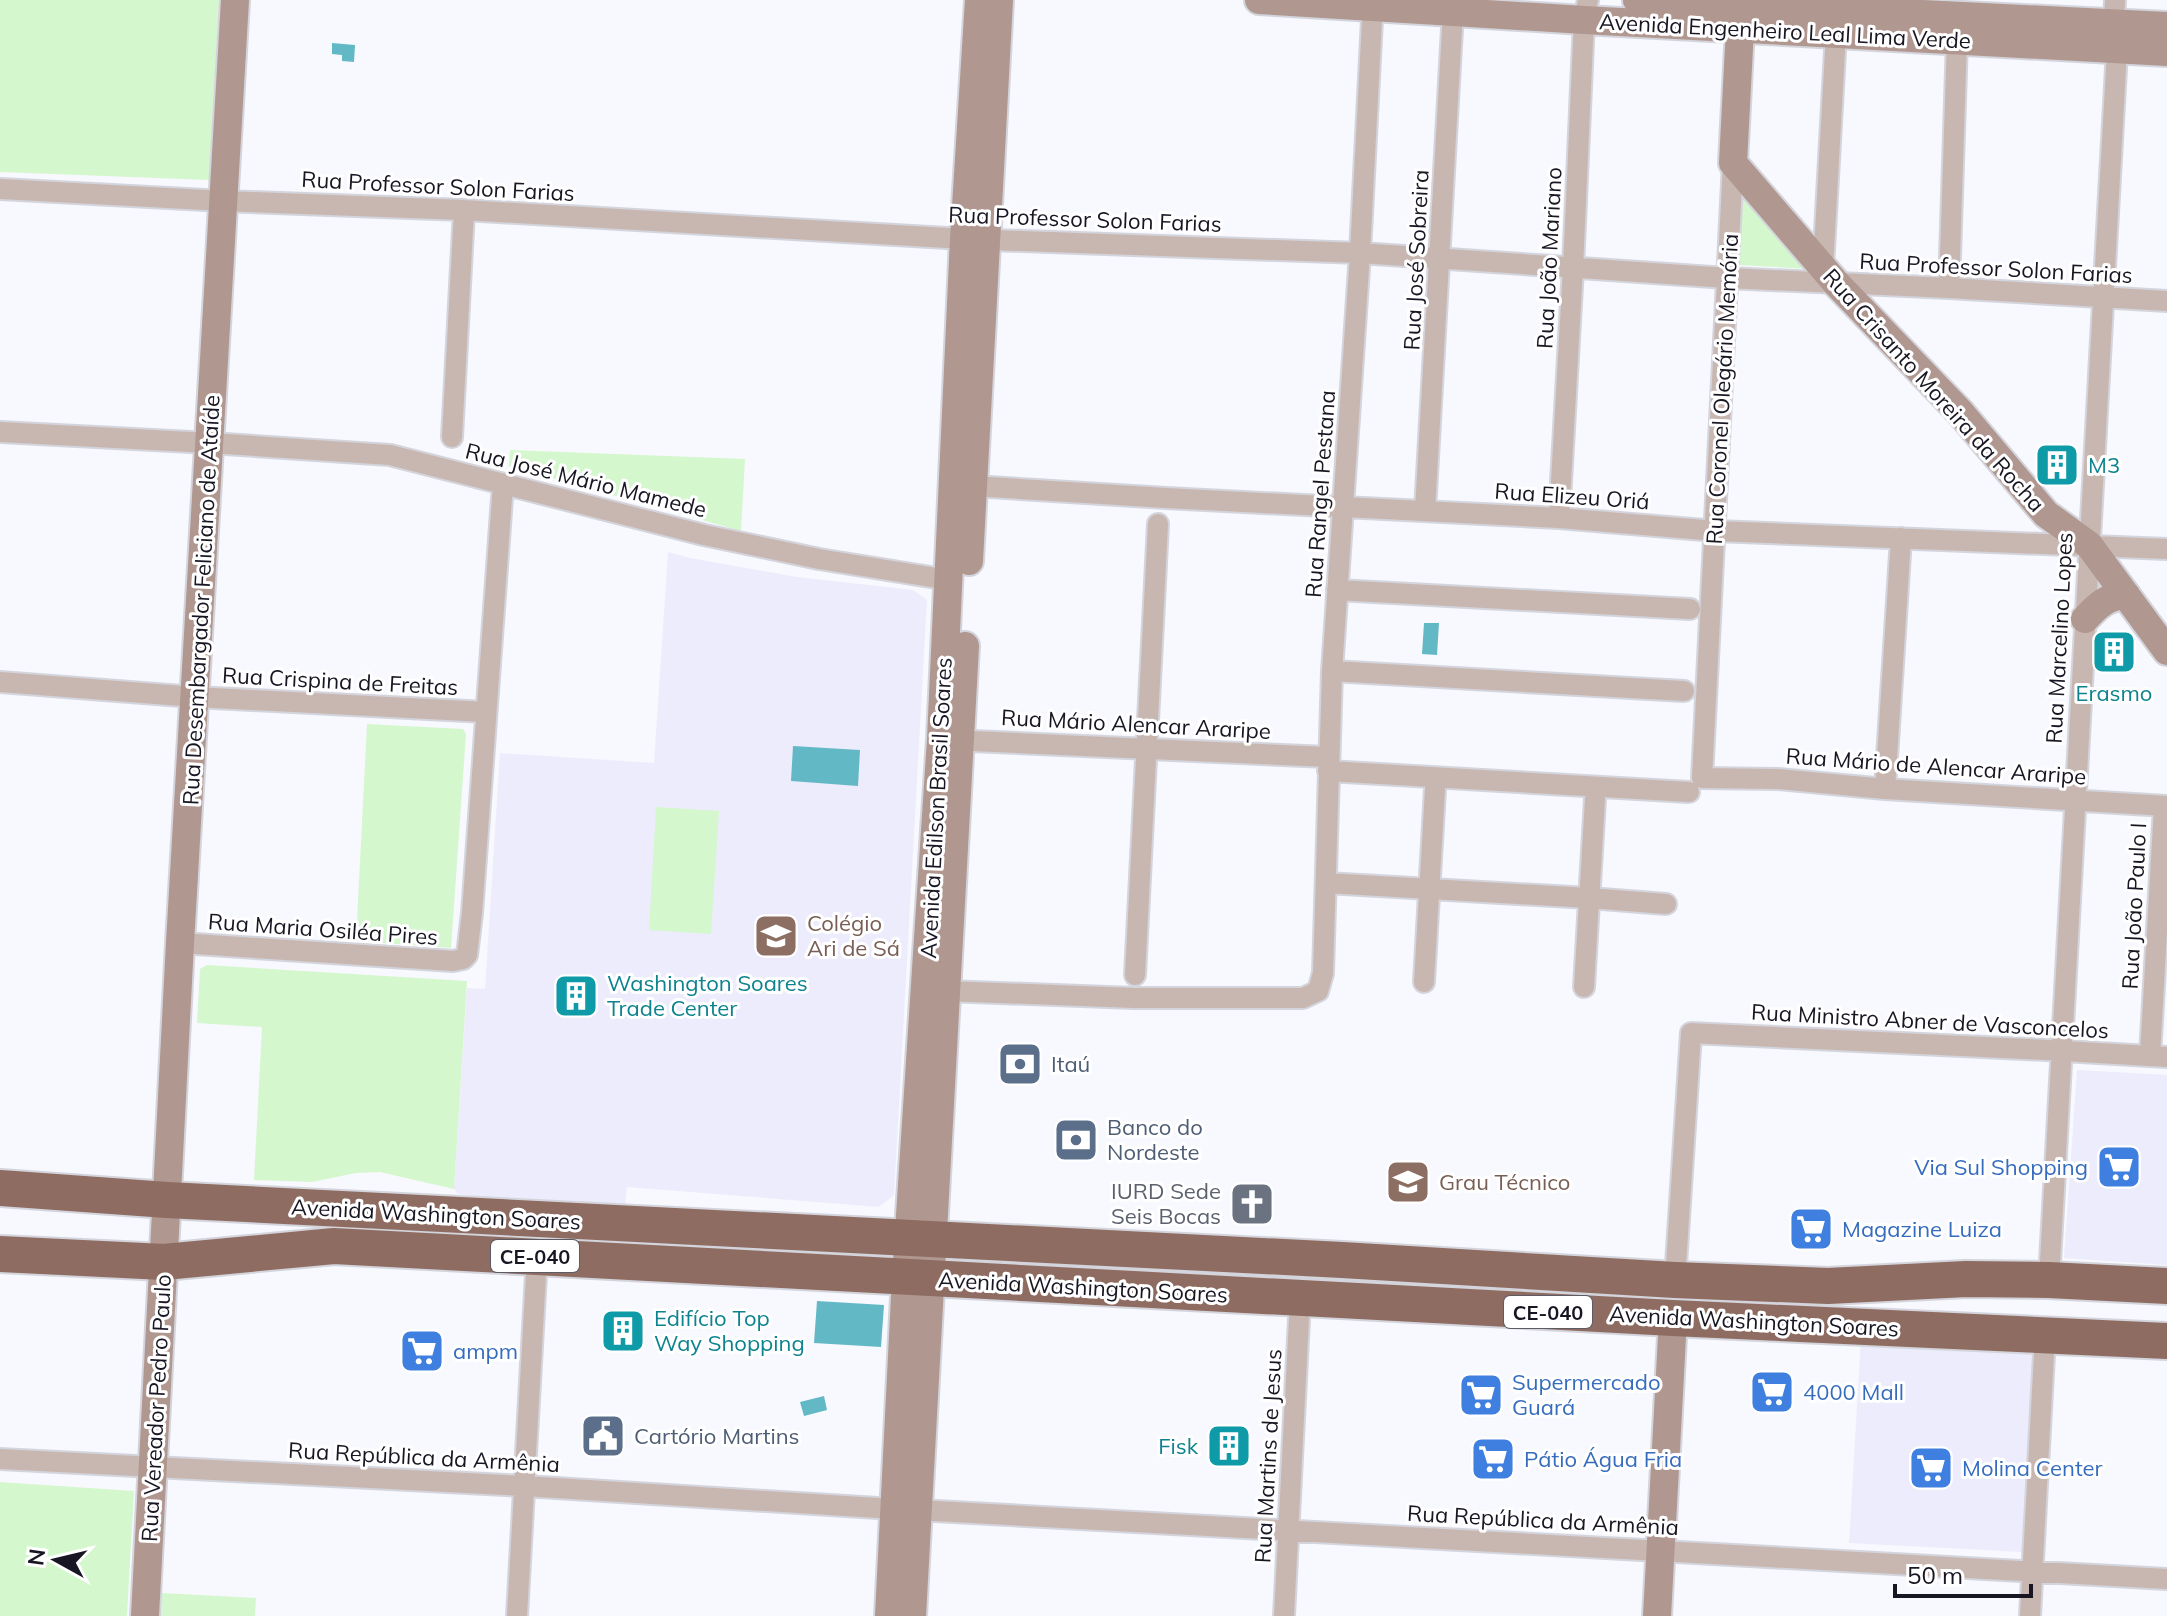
<svg xmlns="http://www.w3.org/2000/svg" width="2167" height="1616" font-family="Mulish,sans-serif">
	<style>
		.built { fill: #edecfc }
		.green { fill: #d5f7cd }
		.water { fill: #62b9c5 }
		.lines { fill: none; stroke-linecap: round; stroke-linejoin: round }
		.street-casing { stroke: #d4d4dc; stroke-width: 24 }
		.secondary-casing { stroke: #d4d4dc; stroke-width: 32 }
		.highway-casing { stroke: #d4d4dc; stroke-width: 40 }
		.street { stroke: #c8b7b1; stroke-width: 20 }
		.secondary { stroke: #b0978f; stroke-width: 28 }
		.highway { stroke: #8e6c61; stroke-width: 36 }
		.labels { text-anchor: middle; dominant-baseline: central; stroke-width: 6; stroke-linejoin: round; paint-order: stroke }
		.shield { fill: #fff; stroke: #5d5c64; stroke-width: 2 }
		.shield-label { font-size: 20px; font-weight: bold; fill: #181622 }
		.street-label { font-size: 22px; fill: #181622; stroke: #fff }
		.culture-label { font-size: 22px; fill: #0d838f; stroke: #fff; text-anchor: start }
		.education-label { font-size: 22px; fill: #785e54; stroke: #fff; text-anchor: start }
		.service-label { font-size: 22px; fill: #4e5e75; stroke: #fff; text-anchor: start }
		.shop-label { font-size: 22px; fill: #366cbe; stroke: #fff; text-anchor: start }
		.worship-label { font-size: 22px; fill: #5b616d; stroke: #fff; text-anchor: end }
	</style>
	<rect width="100%" height="100%" fill="#f8f8ff"/>
	<!-- built -->
	<path class="built" d="M 668,552 L 690,558 L 797,577 L 913,590 L 927,600 L 894,1195 L 879,1207 L 627,1187 L 625,1207 L 529,1202 L 458,1194 L 454,1189 L 467,988 L 485,989 L 500,753 L 654,763 Z
		M 2077,1070 L 2167,1075 L 2167,1265 L 2064,1258 Z
		M 1861,1338 L 2033,1350 L 2022,1552 L 1849,1543 Z"/>
	<!-- green -->
	<path class="green" d="M 0,0 L 219,0 L 209,180 L 0,172 Z
		M 1743,191 L 1811,269 L 1738,265 Z
		M 510,450 L 745,459 L 741,531 L 509,466 Z
		M 367,724 L 463,729 L 466,734 L 451,948 L 356,941 Z
		M 656,807 L 719,811 L 711,934 L 649,930 Z
		M 207,965 L 467,981 L 454,1189 L 380,1172 L 356,1173 L 312,1182 L 254,1180 L 262,1027 L 197,1023 L 200,969 Z
		M 0,1482 L 134,1491 L 127,1616 L 0,1616 Z
		M 162,1593 L 256,1598 L 255,1616 L 161,1616 Z"/>
	<!-- water -->
	<path class="water" d="M 332,43 L 355,45 L 354,62 L 342,61 L 342,55 L 332,54 Z
		M 1424,623 L 1439,623 L 1437,655 L 1422,654 Z
		M 793,746 L 860,750 L 858,786 L 791,781 Z
		M 817,1301 L 884,1305 L 881,1347 L 814,1343 Z
		M 824,1396 L 827,1410 L 804,1416 L 800,1402 Z"/>
	<g class="lines">
		<!-- street casing -->
		<g class="street-casing">
			<path id="street" d="M 1733,163 L 1702,778 L 1778,779 L 1885,789 L 2167,806
				M 0,189 L 224,201 L 464,210 L 964,239 L 1360,253 L 1727,278 L 1949,288 L 2167,301
				M 1823,268 L 1836,33
				M 1949,288 L 1957,39
				M 0,432 L 210,443 L 390,455 L 704,535 L 819,559 L 949,580
				M 452,437 L 464,210
				M 973,486 L 1166,498 L 1559,518 L 1716,531 L 2167,549
				M 1425,511 L 1453,11
				M 1559,518 L 1573,268 L 1584,20 L 1588,0
				M 1337,590 L 1690,609
				M 1332,671 L 1684,691
				M 0,682 L 195,697 L 486,712
				M 949,740 L 1328,757
				M 1328,771 L 1689,792
				M 1885,789 L 1901,538
				M 1326,883 L 1589,898 L 1666,904
				M 180,943 L 453,961 L 463,959 L 467,955 L 472,913 L 503,484
				M 1135,975 L 1158,524
				M 1424,982 L 1435,789
				M 1584,987 L 1595,799
				M 946,991 L 1134,998 L 1303,998 L 1318,991 L 1323,973 L 1332,671 L 1360,253 L 1373,0
				M 2150,1056 L 2164,806
				M 1675,1280 L 1691,1033 L 2047,1050 L 2167,1057
				M 2049,1280 L 2117,50 L 2114,23 L 2115,0
				M 0,1459 L 524,1486 L 894,1509
				M 917,1510 L 2167,1579
				M 517,1616 L 537,1256
				M 1284,1616 L 1300,1299
				M 2030,1616 L 2045,1335"/>
		</g>
		<!-- secondary casing -->
		<g class="secondary-casing">
			<path id="secondary" d="M 1259,0 L 1584,20 L 2167,52
				M 1637,0 L 2167,26
				M 1746,5 L 1740,28 L 1733,163 L 1836,283 L 1960,412 L 2046,514 L 2089,545 L 2167,651
				M 969,561 L 999,0
				M 2085,619 C 2097,606 2107,596 2126,595
				M 145,1616 L 180,943 L 235,0
				M 889,1616 L 906,1277 L 941,739 L 964,239 L 979,0
				M 912,1616 L 965,646
				M 1657,1616 L 1673,1318"/>
		</g>
		<!-- highway casing -->
		<g class="highway-casing">
			<path id="highway" d="M 0,1188 L 167,1200 L 1342,1260 L 1675,1280 L 1828,1286 L 1966,1279 L 2049,1280 L 2167,1286
				M 0,1254 L 164,1262 L 334,1246 L 1673,1318 L 2167,1341"/>
		</g>
		<!-- street -->
		<use href="#street" class="street"/>
		<!-- secondary -->
		<use href="#secondary" class="secondary"/>
		<!-- highway -->
		<use href="#highway" class="highway"/>
	</g>
	<!-- icons -->
	<defs>
		<g id="building-square" transform="scale(2.3)"><rect x="-9" y="-9" width="18" height="18" rx="4" fill="#0f9aa8" stroke="#fff"/><path d="M-4-6H4V6H1V3H-1V6H-4ZM-2.5-4.3h1.7v1.8h-1.7ZM.8-4.3h1.7v1.8H.8ZM-2.5-1h1.7V.8h-1.7ZM.8-1h1.7V.8H.8Z" fill="#fff"/></g>
		<g id="school-square" transform="scale(2.3)"><rect x="-9" y="-9" width="18" height="18" rx="4" fill="#8d6e63" stroke="#fff"/><path d="M0-5L7-2L0 1L-7-2ZM-4 1L0 2.5L4 1V4Q0 6-4 4Z" fill="#fff"/></g>
		<g id="bank-square" transform="scale(2.3)"><rect x="-9" y="-9" width="18" height="18" rx="4" fill="#5c6f8a" stroke="#fff"/><path d="M-6-4H6V4H-6ZM0-2.3a2.3 2.3 0 1 0 0 4.6a2.3 2.3 0 1 0 0-4.6Z" fill="#fff"/></g>
		<g id="supermarket-square" transform="scale(2.3)"><rect x="-9" y="-9" width="18" height="18" rx="4" fill="#3f7fe0" stroke="#fff"/><path d="M-6-5.5h2.5l.6 2H6L4.5 2H-2.5L-4.4-4H-6ZM-1.5 3.2a1.3 1.3 0 1 0 .1 0ZM3 3.2a1.3 1.3 0 1 0 .1 0Z" fill="#fff"/></g>
		<g id="university-square" transform="scale(2.3)"><rect x="-9" y="-9" width="18" height="18" rx="4" fill="#8d6e63" stroke="#fff"/><path d="M0-5L7-2L0 1L-7-2ZM-4 1L0 2.5L4 1V4Q0 6-4 4Z" fill="#fff"/></g>
		<g id="church-square" transform="scale(2.3)"><rect x="-9" y="-9" width="18" height="18" rx="4" fill="#6b7280" stroke="#fff"/><path d="M-1.2-6h2.4v3.5h3.3v2.4h-3.3V6h-2.4V-.1h-3.3v-2.4h3.3Z" fill="#fff"/></g>
		<g id="civic-square" transform="scale(2.3)"><rect x="-9" y="-9" width="18" height="18" rx="4" fill="#5c6f8a" stroke="#fff"/><path d="M-.6-6.5H3V-4.5H.6V-3L4-1V1h2V6H-6V1h2V-1L-.6-3ZM-1.2 2.5V6h2.4V2.5Z" fill="#fff"/></g>
	</defs>
	<g fill-rule="evenodd">
		<use href="#building-square" x="2057" y="465"/>
		<use href="#building-square" x="2114" y="652"/>
		<use href="#school-square" x="776" y="936"/>
		<use href="#building-square" x="576" y="996"/>
		<use href="#bank-square" x="1020" y="1064"/>
		<use href="#bank-square" x="1076" y="1140"/>
		<use href="#supermarket-square" x="2119" y="1167"/>
		<use href="#university-square" x="1408" y="1182"/>
		<use href="#church-square" x="1252" y="1204"/>
		<use href="#supermarket-square" x="1811" y="1229"/>
		<use href="#building-square" x="623" y="1331"/>
		<use href="#supermarket-square" x="422" y="1351"/>
		<use href="#supermarket-square" x="1772" y="1392"/>
		<use href="#supermarket-square" x="1481" y="1395"/>
		<use href="#civic-square" x="603" y="1436"/>
		<use href="#building-square" x="1229" y="1446"/>
		<use href="#supermarket-square" x="1493" y="1459"/>
		<use href="#supermarket-square" x="1931" y="1468"/>
	</g>
	<g class="labels">
		<!-- shield labels -->
		<g class="shield">
			<rect x="491" y="1240" width="88" height="32" rx="6"/>
			<rect x="1504" y="1296" width="88" height="32" rx="6"/>
		</g>
		<g class="shield-label">
			<text x="535" y="1256">CE-040</text>
			<text x="1548" y="1312">CE-040</text>
		</g>
		<!-- street labels -->
		<g class="street-label">
			<text transform="translate(1785 31) rotate(3)">Avenida Engenheiro Leal Lima Verde</text>
			<text transform="translate(438 186) rotate(3)">Rua Professor Solon Farias</text>
			<text transform="translate(1085 219) rotate(2)">Rua Professor Solon Farias</text>
			<text transform="translate(1549 258) rotate(-87)">Rua João Mariano</text>
			<text transform="translate(1416 260) rotate(-87)">Rua José Sobreira</text>
			<text transform="translate(1996 268) rotate(3)">Rua Professor Solon Farias</text>
			<text transform="translate(1722 389) rotate(-87)">Rua Coronel Olegário Memória</text>
			<text transform="translate(1934 390) rotate(48)">Rua Crisanto Moreira da Rocha</text>
			<text transform="translate(586 480) rotate(14)">Rua José Mário Mamede</text>
			<text transform="translate(1320 494) rotate(-86)">Rua Rangel Pestana</text>
			<text transform="translate(1572 496) rotate(4)">Rua Elizeu Oriá</text>
			<text transform="translate(201 600) rotate(-87)">Rua Desembargador Feliciano de Ataíde</text>
			<text transform="translate(2059 638) rotate(-87)">Rua Marcelino Lopes</text>
			<text transform="translate(340 681) rotate(3)">Rua Crispina de Freitas</text>
			<text transform="translate(1136 724) rotate(3)">Rua Mário Alencar Araripe</text>
			<text transform="translate(1936 766) rotate(4)">Rua Mário de Alencar Araripe</text>
			<text transform="translate(936 808) rotate(-87)">Avenida Edilson Brasil Soares</text>
			<text transform="translate(2134 906) rotate(-87)">Rua João Paulo I</text>
			<text transform="translate(323 929) rotate(4)">Rua Maria Osiléa Pires</text>
			<text transform="translate(1930 1021) rotate(3)">Rua Ministro Abner de Vasconcelos</text>
			<text transform="translate(436 1214) rotate(3)">Avenida Washington Soares</text>
			<text transform="translate(1083 1287) rotate(3)">Avenida Washington Soares</text>
			<text transform="translate(1754 1321) rotate(3)">Avenida Washington Soares</text>
			<text transform="translate(156 1408) rotate(-87)">Rua Vereador Pedro Paulo</text>
			<text transform="translate(1268 1456) rotate(-87)">Rua Martins de Jesus</text>
			<text transform="translate(424 1457) rotate(3)">Rua República da Armênia</text>
			<text transform="translate(1543 1520) rotate(3)">Rua República da Armênia</text>
		</g>
		<!-- culture labels -->
		<g class="culture-label">
			<text x="2088" y="465">M3</text>
			<text x="2114" y="693" text-anchor="middle">Erasmo</text>
			<text x="607" y="983">Washington Soares<tspan x="607" dy="25">Trade Center</tspan></text>
			<text x="654" y="1318">Edifício Top<tspan x="654" dy="25">Way Shopping</tspan></text>
			<text x="1198" y="1446" text-anchor="end">Fisk</text>
		</g>
		<!-- education labels -->
		<g class="education-label">
			<text x="807" y="923">Colégio<tspan x="807" dy="25">Ari de Sá</tspan></text>
			<text x="1439" y="1182">Grau Técnico</text>
		</g>
		<!-- service labels -->
		<g class="service-label">
			<text x="1051" y="1064">Itaú</text>
			<text x="1107" y="1127">Banco do<tspan x="1107" dy="25">Nordeste</tspan></text>
			<text x="634" y="1436">Cartório Martins</text>
		</g>
		<!-- shop labels -->
		<g class="shop-label">
			<text x="2088" y="1167" text-anchor="end">Via Sul Shopping</text>
			<text x="1842" y="1229">Magazine Luiza</text>
			<text x="453" y="1351">ampm</text>
			<text x="1512" y="1382">Supermercado<tspan x="1512" dy="25">Guará</tspan></text>
			<text x="1803" y="1392">4000 Mall</text>
			<text x="1524" y="1459">Pátio Água Fria</text>
			<text x="1962" y="1468">Molina Center</text>
		</g>
		<!-- worship labels -->
		<g class="worship-label">
			<text x="1221" y="1191">IURD Sede<tspan x="1221" dy="25">Seis Bocas</tspan></text>
		</g>
	</g>
	<!-- north arrow -->
	<g transform="translate(56 1560) rotate(278)" stroke="#ffffff" stroke-width="6" paint-order="stroke">
	<path d="M0-6L14 30L0 20L-14 30Z" fill="#181622"/>
	<text y="-12" font-size="22" font-weight="bold" text-anchor="middle" fill="#181622">N</text>
	</g>
	<!-- scale -->
	<path d="M1895 1584v12h136v-12" fill="none" stroke="#181622" stroke-width="4"/>
	<text x="1907" y="1584" font-size="24" fill="#181622" stroke="#ffffff" stroke-width="6" paint-order="stroke">50 m</text>
</svg>
